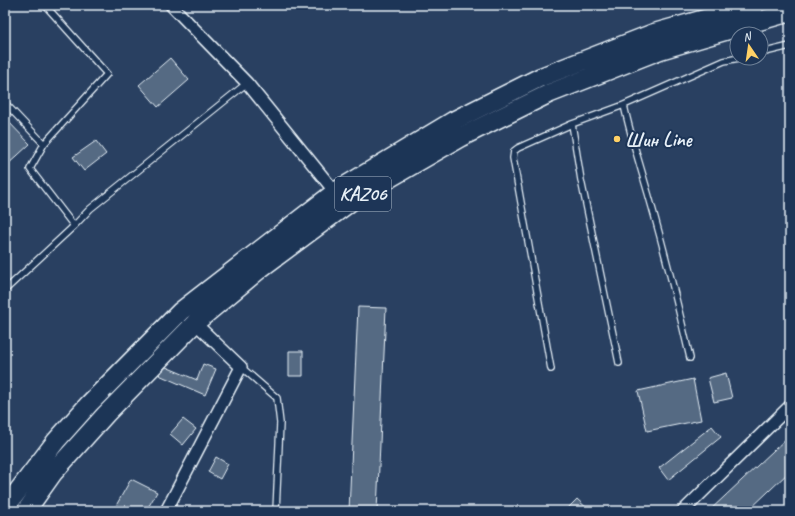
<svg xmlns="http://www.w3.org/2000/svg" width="795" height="516" font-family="Caveat,sans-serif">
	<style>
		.building { fill: #556a83; stroke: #e8f1f8 }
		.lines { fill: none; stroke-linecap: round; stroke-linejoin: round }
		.service-casing { stroke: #e8f1f8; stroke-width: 8 }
		.minor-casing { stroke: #e8f1f8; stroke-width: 14 }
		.trunk-casing { stroke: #e8f1f8; stroke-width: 21 }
		.service { stroke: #1d3557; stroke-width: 5.5 }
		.minor { stroke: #1d3557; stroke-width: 11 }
		.trunk { stroke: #1d3557; stroke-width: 18 }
		.poi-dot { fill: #ffd166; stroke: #1d3557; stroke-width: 1.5 }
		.labels { text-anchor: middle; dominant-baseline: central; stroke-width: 4; stroke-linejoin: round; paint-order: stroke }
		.shield { fill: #1d3557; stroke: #abb9c8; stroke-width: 1 }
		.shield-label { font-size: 19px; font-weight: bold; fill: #e8f1f8 }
		.poi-label { font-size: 20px; font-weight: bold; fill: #e8f1f8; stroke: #1d3557; text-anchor: start }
	</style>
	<rect width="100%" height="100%" fill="#294061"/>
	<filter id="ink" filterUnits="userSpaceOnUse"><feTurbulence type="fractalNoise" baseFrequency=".025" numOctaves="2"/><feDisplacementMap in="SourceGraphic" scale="8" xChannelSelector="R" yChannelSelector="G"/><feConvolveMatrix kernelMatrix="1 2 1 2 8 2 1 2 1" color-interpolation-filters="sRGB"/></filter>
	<g filter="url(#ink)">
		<!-- building -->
		<path class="building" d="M 170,58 L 189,80 L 158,107 L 139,85 Z
			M 5,118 L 30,144 L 5,167 Z
			M 96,141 L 106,154 L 84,171 L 73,157 Z
			M 358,307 L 386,308 L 377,511 L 349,511 Z
			M 289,351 L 303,351 L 303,376 L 289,376 Z
			M 203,364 L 216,369 L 205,395 L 159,375 L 166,367 L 197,380 Z
			M 726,373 L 732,398 L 714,402 L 708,378 Z
			M 693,379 L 701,420 L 647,431 L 638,391 Z
			M 183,419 L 196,429 L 183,445 L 170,434 Z
			M 712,426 L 721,437 L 668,480 L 659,468 Z
			M 790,435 L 790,471 L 748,511 L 709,511 Z
			M 216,457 L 228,464 L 220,479 L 208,472 Z
			M 131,479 L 157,492 L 146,511 L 113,511 Z
			M 577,499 L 590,511 L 565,511 Z"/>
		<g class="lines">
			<!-- service casing -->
			<g class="service-casing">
				<path id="service" d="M 761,53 L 790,46
					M 5,103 L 44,144 L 30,169 L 74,226
					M 624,105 C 629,129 636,152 643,176 C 661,236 676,297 690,358
					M 572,124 L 581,180 L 619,363
					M 44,144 L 107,74 L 45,5
					M 5,290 L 74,226 L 90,209 L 247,83
					M 241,367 L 277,398 L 280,423 L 276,511
					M 551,369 L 513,158 L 514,151 L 518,148 L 572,124 L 624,105 L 724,61 L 739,58"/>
			</g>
			<!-- minor casing -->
			<g class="minor-casing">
				<path id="minor" d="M 171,5 L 247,83 L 335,192
					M 166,511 L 241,367 L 195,323
					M 683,511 L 790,406"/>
			</g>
			<!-- trunk casing -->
			<g class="trunk-casing">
				<path id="trunk" d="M 5,508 L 56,441 L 89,404 L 181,311 L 335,192 L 453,121 L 541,77 L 654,33 L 755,5
					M 26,511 L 53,473 L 106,414 L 195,323 L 261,268 L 357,197 L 461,137 L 548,94 L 660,50 L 790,12"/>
			</g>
			<!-- service -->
			<use href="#service" class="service"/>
			<!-- minor -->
			<use href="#minor" class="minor"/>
			<!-- trunk -->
			<use href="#trunk" class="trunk"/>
		</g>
	</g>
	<!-- markers -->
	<circle class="poi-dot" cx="617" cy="139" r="4"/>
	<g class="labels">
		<!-- shield labels -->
		<rect class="shield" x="335" y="177" width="56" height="34" rx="3"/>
		<g class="shield-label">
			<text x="363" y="194">KАZ06</text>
		</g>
		<!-- poi labels -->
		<g class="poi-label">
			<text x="625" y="139">Шин Line</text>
		</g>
	</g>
	<!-- margin -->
	<rect width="795" height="516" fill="none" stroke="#1d3557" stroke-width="20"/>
	<rect x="10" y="10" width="775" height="496" fill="none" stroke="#e8f1f8" stroke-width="1.5" filter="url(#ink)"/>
	<!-- north arrow -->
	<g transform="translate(749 46) rotate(347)"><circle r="19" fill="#1d3557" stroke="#6e8097"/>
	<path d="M0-3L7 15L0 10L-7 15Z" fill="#ffd166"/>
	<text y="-6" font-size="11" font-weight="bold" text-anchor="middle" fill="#e8f1f8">N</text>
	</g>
</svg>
